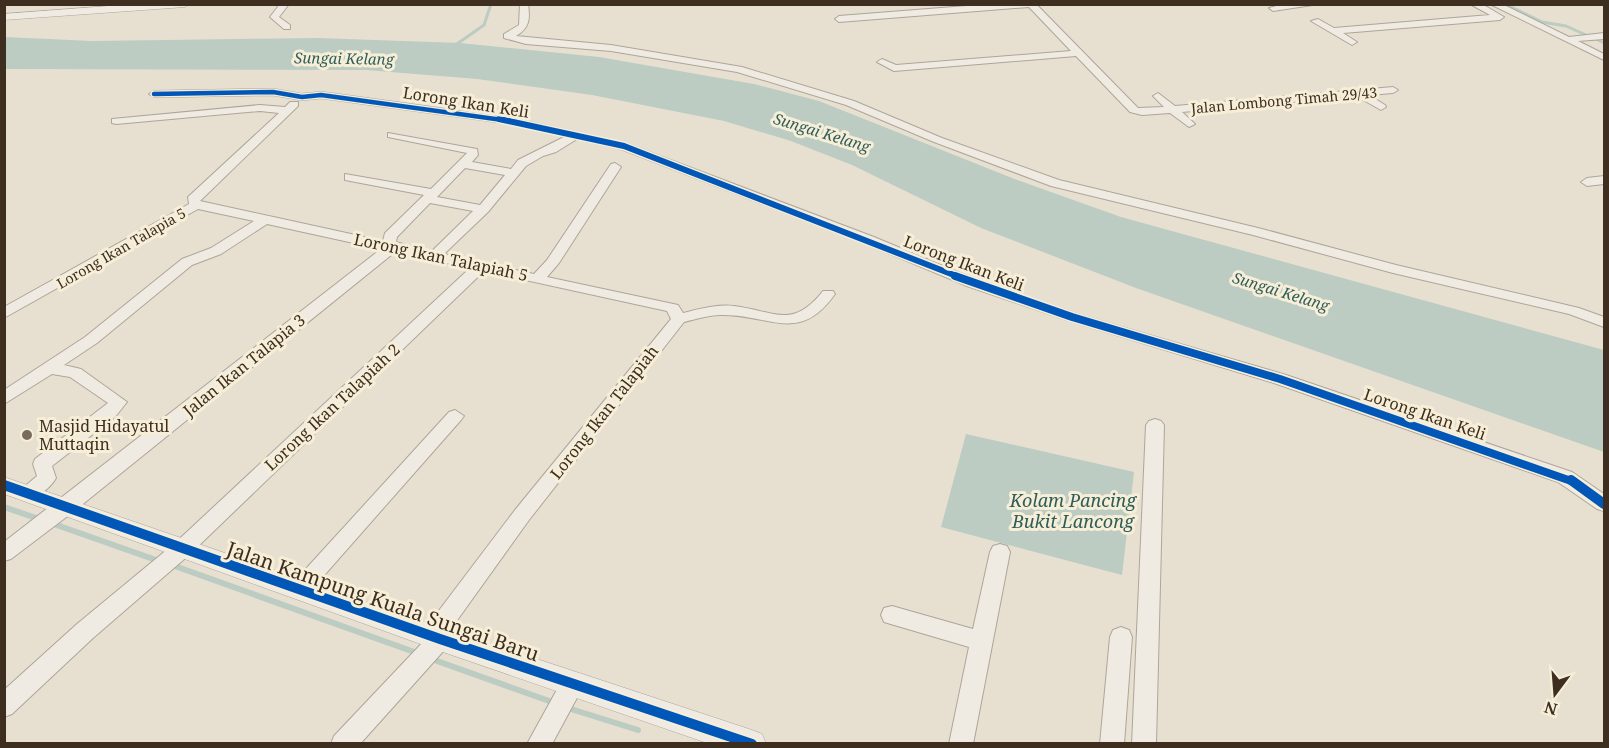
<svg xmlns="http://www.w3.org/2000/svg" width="1609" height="748" font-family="'Noto Serif',serif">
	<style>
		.water { fill: #bcccc2 }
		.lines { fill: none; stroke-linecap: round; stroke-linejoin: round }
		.stream-far1 { stroke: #bcccc2; stroke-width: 3 }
		.stream { stroke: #bcccc2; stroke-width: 6 }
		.minor-casing { stroke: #ada599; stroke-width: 2 }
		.tertiary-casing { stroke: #ada599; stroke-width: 1 }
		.minor { fill: #efebe3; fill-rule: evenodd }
		.tertiary { fill: #efebe3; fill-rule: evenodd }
		.cycleway-far3-casing { stroke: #f7eed8; stroke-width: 7 }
		.cycleway-far2-casing { stroke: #f7eed8; stroke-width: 9 }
		.cycleway-far1-casing { stroke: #f7eed8; stroke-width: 11 }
		.cycleway-casing { stroke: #f7eed8; stroke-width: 14 }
		.cycleway-far3 { stroke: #0057b8; stroke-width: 4.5 }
		.cycleway-far2 { stroke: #0057b8; stroke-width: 6 }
		.cycleway-far1 { stroke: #0057b8; stroke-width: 8 }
		.cycleway { stroke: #0057b8; stroke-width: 10 }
		.poi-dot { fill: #786c5e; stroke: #f7eed8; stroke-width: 2 }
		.labels { text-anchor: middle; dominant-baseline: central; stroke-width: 6; stroke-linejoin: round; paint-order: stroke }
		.far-street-label { font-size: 14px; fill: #3d2e20; stroke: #f7eed8 }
		.far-water-label { font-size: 15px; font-style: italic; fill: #2f5d5a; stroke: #f7eed8 }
		.street-label { font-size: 16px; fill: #3d2e20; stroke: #f7eed8 }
		.poi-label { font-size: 16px; fill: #3d2e20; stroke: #f7eed8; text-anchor: start }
		.water-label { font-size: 18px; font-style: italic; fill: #2f5d5a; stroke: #f7eed8 }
		.near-street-label { font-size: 20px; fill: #3d2e20; stroke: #f7eed8 }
	</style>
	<rect width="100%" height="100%" fill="#e7e0d1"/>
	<!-- water -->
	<path class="water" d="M 5,37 L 92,41 L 318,38 L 460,43 L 599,57 L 754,84 L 819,101 L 1012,178 L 1121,217 L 1604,350 L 1604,452 L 1136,288 L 981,228 L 852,165 L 791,141 L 724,121 L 592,95 L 477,79 L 366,70 L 5,69 Z
		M 966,434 L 1134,472 L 1122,575 L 941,527 Z"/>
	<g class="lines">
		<!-- stream-far1 -->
		<path class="stream-far1" d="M 1505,4 L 1542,22 L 1566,26 L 1586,35
			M 1596,39 L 1604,43
			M 454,46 L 484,25 L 491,4"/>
		<!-- stream -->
		<path class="stream" d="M 4,507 L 36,518
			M 51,523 L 156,560
			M 172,565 L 417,653
			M 437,661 L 552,702
			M 571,709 L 638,730"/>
		<!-- minor casing -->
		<g class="minor-casing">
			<path id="minor" d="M 280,4 L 289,4 L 279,17 L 290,25 L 290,29 L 284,29 L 270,17 Z
				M 520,4 L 528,4 C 530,18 530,28 516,36 L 611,45 L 742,67 L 854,101 L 942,138 L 1059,180 L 1262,229 L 1396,265 L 1579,308 L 1604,317 L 1604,327 L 1569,314 L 1393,273 L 1253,235 L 1051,186 L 934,142 L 846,105 L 737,72 L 611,51 L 526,44 L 504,38 L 504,34 L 519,25 Z
				M 992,4 L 1036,4 L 1138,108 L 1164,107 L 1153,96 L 1158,93 L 1175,106 L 1393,87 L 1398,90 L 1393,93 L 1369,95 L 1385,105 L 1386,107 L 1381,110 L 1356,96 L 1182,112 L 1195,124 L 1189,127 L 1170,113 L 1142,115 L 1130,112 L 1076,56 L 894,71 L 877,62 L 882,59 L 896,65 L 1071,51 L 1029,7 L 839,22 L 835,19 L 839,16 Z
				M 1283,4 L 1319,4 L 1273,11 L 1269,8 Z
				M 1470,4 L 1482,4 L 1504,17 L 1500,20 L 1343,33 L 1357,42 L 1352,45 L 1311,21 L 1318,19 L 1334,28 L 1490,15 Z
				M 1490,4 L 1502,4 L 1569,37 L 1604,33 L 1604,39 L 1578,41 L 1604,54 L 1604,60 Z
				M 273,89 L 302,94 L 321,92 L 512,118 L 628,144 L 874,237 L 977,280 L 1077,314 L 1286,375 L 1572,472 L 1604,494 L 1604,511 L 1597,509 L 1558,482 L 1274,383 L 1067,320 L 967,286 L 864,243 L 621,149 L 577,139 L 556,152 L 543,156 L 526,166 L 488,212 L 444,254 L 534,274 L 547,260 L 611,164 L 615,163 L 621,167 L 559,263 L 547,277 L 678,305 L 683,313 C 700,309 717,304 734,306 C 775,311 792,330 823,291 L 833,291 L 835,294 C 799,345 770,314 721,315 C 709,315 696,319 684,322 L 529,520 L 448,633 L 451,639 L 448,646 L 360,744 L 331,744 L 334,736 L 424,641 L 422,636 L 425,629 L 515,510 L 671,319 L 667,311 L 484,271 L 189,555 L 93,638 L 12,714 L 4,717 L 4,690 L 77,624 L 175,543 L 470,268 L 395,252 L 73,512 L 11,559 L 4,561 L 4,542 L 381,249 L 267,224 L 221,254 L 192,265 L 97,343 L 64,365 L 81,369 L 127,402 L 115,417 L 52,466 L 56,478 C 50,489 34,501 21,497 L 18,492 L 37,476 L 33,464 L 35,459 L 108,403 L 70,377 L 52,374 L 4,404 L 4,390 L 85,337 L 182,259 L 211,248 L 254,221 L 198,209 L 4,318 L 4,307 L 189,204 L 188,197 L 279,113 L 260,111 L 116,124 L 112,123 L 112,119 L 260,105 L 285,107 L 290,102 L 298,102 L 298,106 L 200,201 L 383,241 L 385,233 L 424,195 L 345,180 L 345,174 L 431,189 L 467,153 L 388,137 L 388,133 L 477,149 L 478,155 L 472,162 L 511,169 L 518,160 L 566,136 L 512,124 L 321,98 L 302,100 L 273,95 L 154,97 L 149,94 L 154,91 ZM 465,168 L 505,175 L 480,205 L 437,197 ZM 430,203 L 473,211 L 431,252 L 396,242 L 397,237 Z
				M 1604,176 L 1604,184 L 1587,186 L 1581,182 L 1587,178 Z
				M 455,410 L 464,416 L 461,420 L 306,596 L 299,599 L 292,596 L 288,590 L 292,584 L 449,412 Z
				M 1155,419 L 1161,421 L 1164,425 L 1156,744 L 1132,744 L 1146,425 L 1149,421 Z
				M 1000,544 L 1007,546 L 1010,552 L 973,744 L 949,744 L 969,647 L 884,622 L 881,615 L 884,608 L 892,606 L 973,629 L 990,552 L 993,546 Z
				M 1121,627 L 1129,630 L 1132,637 L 1124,744 L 1100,744 L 1110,637 L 1113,630 Z
				M 573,672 L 581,675 L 585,683 L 552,744 L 527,744 L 565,675 Z"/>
		</g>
		<!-- tertiary casing -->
		<g class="tertiary-casing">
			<path id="tertiary" d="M 135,4 L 190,4 L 185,7 L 4,20 L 4,14 Z
				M 4,477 L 440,627 L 752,730 L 762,734 L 766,744 L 710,744 L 440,651 L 4,494 Z"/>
		</g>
		<!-- minor -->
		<use href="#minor" class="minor"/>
		<!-- tertiary -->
		<use href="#tertiary" class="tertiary"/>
		<!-- cycleway-far3 casing -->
		<g class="cycleway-far3-casing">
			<path id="cycleway-far3" d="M 154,94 L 273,92 L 302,97 L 321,95 L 510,121"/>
		</g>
		<!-- cycleway-far2 casing -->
		<g class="cycleway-far2-casing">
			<path id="cycleway-far2" d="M 499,119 L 624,146 L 959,277"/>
		</g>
		<!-- cycleway-far1 casing -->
		<g class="cycleway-far1-casing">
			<path id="cycleway-far1" d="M 955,276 L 1072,317 L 1280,379 L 1574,482"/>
		</g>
		<!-- cycleway casing -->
		<g class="cycleway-casing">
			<path id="cycleway" d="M 1571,480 L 1604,504
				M 4,485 L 440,639 L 752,744"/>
		</g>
		<!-- cycleway-far3 -->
		<use href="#cycleway-far3" class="cycleway-far3"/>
		<!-- cycleway-far2 -->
		<use href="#cycleway-far2" class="cycleway-far2"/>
		<!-- cycleway-far1 -->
		<use href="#cycleway-far1" class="cycleway-far1"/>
		<!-- cycleway -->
		<use href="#cycleway" class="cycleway"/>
	</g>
	<!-- markers -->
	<circle class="poi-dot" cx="27" cy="435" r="6"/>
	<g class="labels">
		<!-- far-street labels -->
		<g class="far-street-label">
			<text transform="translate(1284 100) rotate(-5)">Jalan Lombong Timah 29/43</text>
			<text transform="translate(121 248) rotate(-30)">Lorong Ikan Talapia 5</text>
		</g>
		<!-- far-water labels -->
		<g class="far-water-label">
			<text transform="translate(344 58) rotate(1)">Sungai Kelang</text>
			<text transform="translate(822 132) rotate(17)">Sungai Kelang</text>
			<text transform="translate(1281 291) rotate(17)">Sungai Kelang</text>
		</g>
		<!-- street labels -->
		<g class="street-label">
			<text transform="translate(466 102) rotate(9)">Lorong Ikan Keli</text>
			<text transform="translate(441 257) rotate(12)">Lorong Ikan Talapiah 5</text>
			<text transform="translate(964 263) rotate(21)">Lorong Ikan Keli</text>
			<text transform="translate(244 365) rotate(-39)">Jalan Ikan Talapia 3</text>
			<text transform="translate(332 407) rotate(-43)">Lorong Ikan Talapiah 2</text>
			<text transform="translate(604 412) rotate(-52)">Lorong Ikan Talapiah</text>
			<text transform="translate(1425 414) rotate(19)">Lorong Ikan Keli</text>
		</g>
		<!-- poi labels -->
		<g class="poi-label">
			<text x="39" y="426">Masjid Hidayatul<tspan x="39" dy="18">Muttaqin</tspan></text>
		</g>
		<!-- water labels -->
		<g class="water-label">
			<text x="1073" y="500">Kolam Pancing<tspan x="1073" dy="21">Bukit Lancong</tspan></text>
		</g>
		<!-- near-street labels -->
		<g class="near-street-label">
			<text transform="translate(383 601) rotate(19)">Jalan Kampung Kuala Sungai Baru</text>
		</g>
	</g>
	<!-- border -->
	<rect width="1609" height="748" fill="none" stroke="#3d2e20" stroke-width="12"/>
	<!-- north arrow -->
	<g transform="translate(1555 694) rotate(196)" stroke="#f7eed8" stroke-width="4.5" paint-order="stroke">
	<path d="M0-4.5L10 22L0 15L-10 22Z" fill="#3d2e20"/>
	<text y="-9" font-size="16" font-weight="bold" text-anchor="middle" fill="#3d2e20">N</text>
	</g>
</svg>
